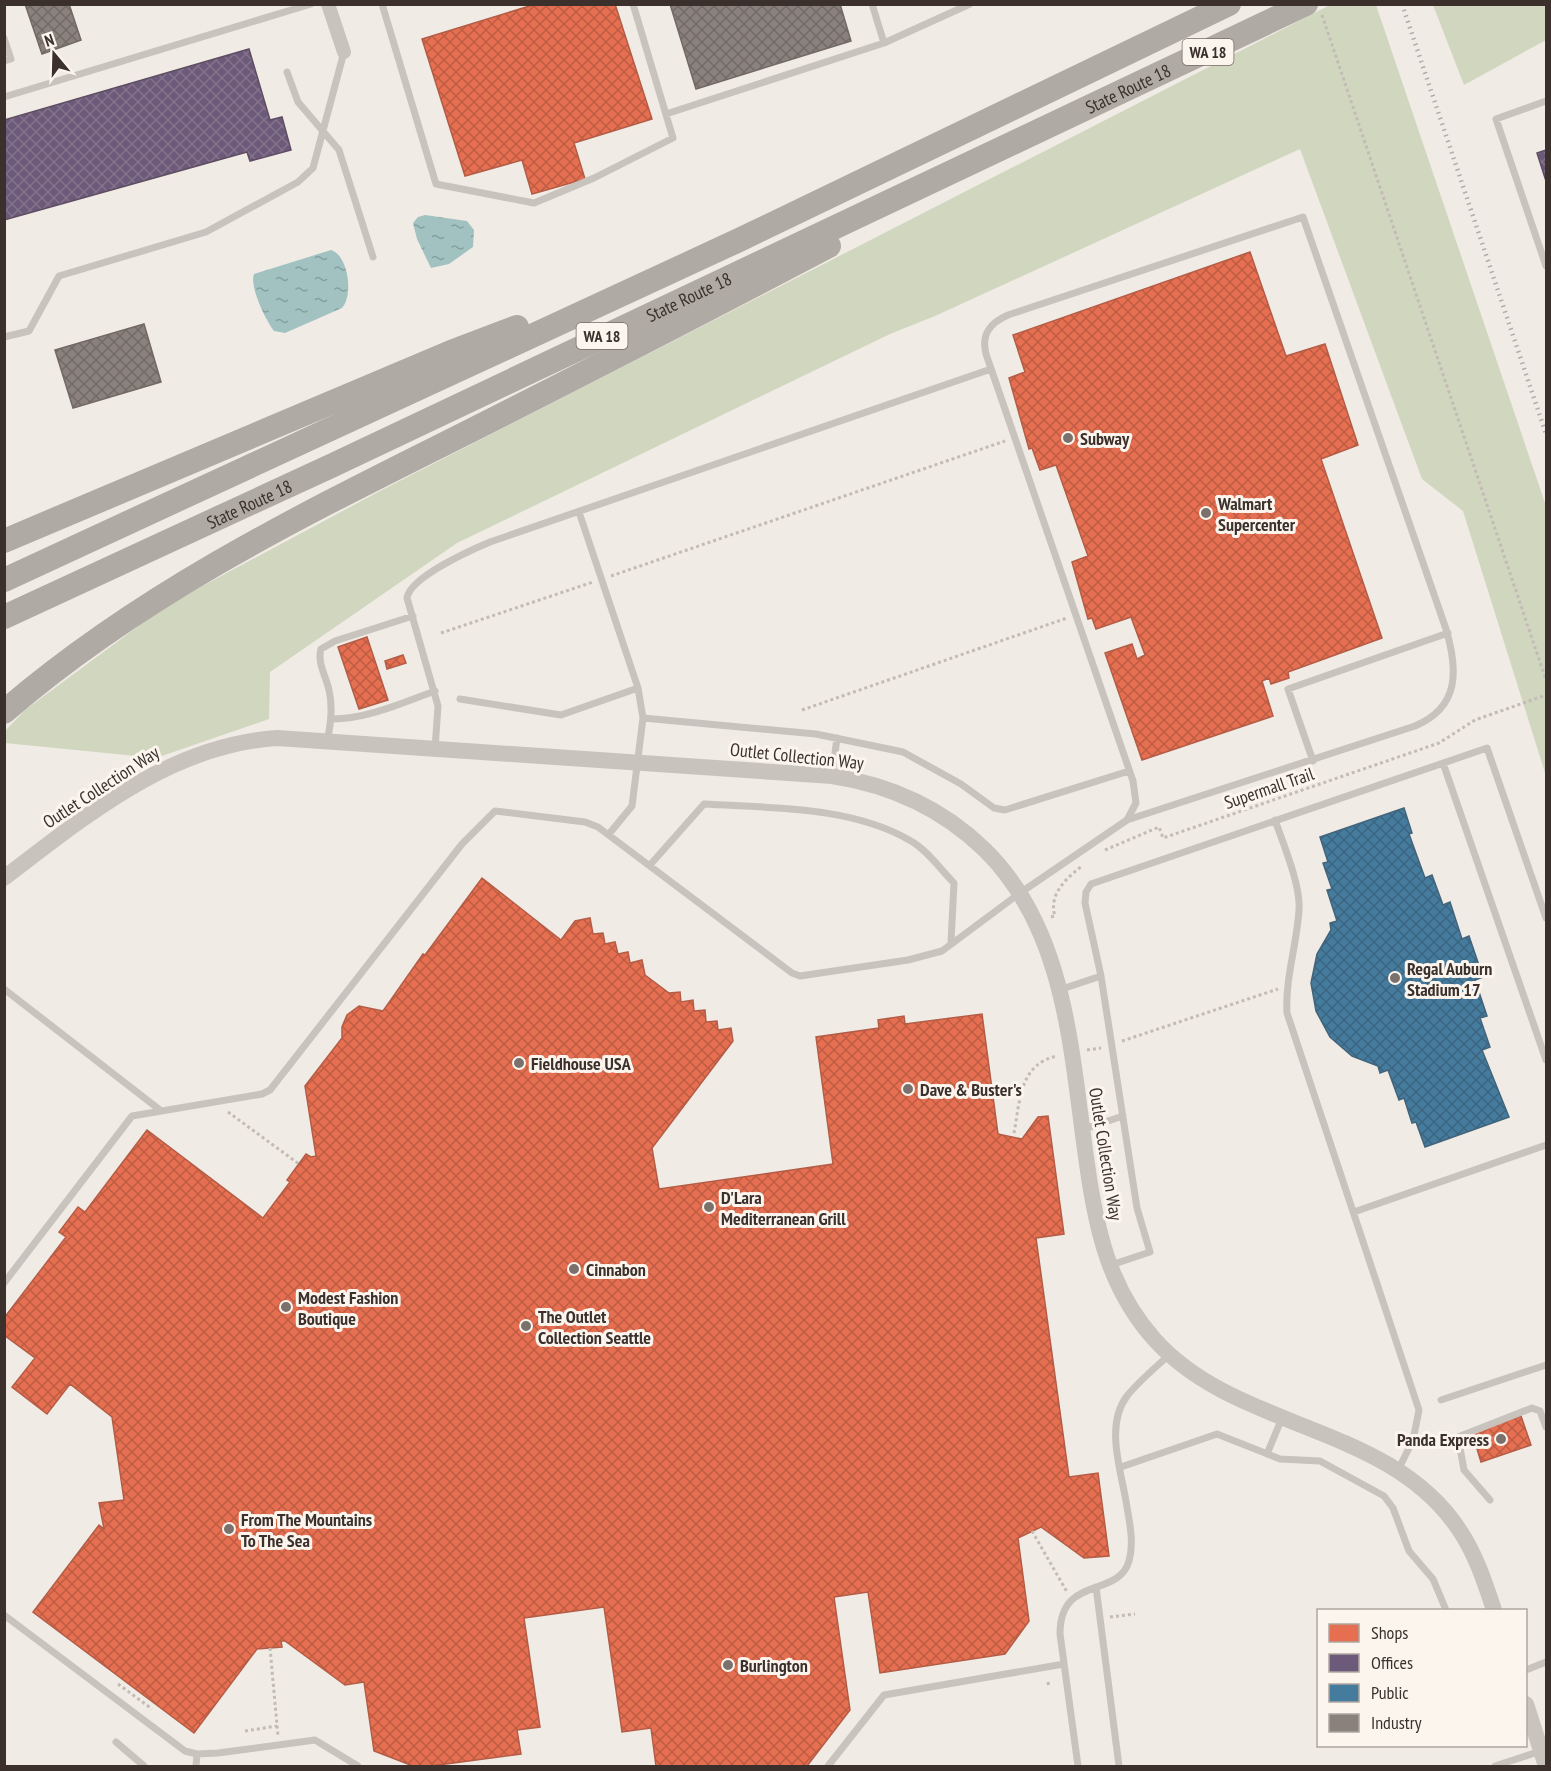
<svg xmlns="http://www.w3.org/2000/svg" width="1551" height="1771" font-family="'PT Sans Narrow',sans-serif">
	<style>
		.grass { fill: #d1d6bf }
		.water { fill: url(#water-ripples) }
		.shops { fill: url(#shops-cross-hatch); stroke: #b35c46; stroke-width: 1.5 }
		.offices { fill: url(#offices-cross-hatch); stroke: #5e4d62; stroke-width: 1.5 }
		.public { fill: url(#public-cross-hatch); stroke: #42647b; stroke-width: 1.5 }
		.industry { fill: url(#industry-cross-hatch); stroke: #726964; stroke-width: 1.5 }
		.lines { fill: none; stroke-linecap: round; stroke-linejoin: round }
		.path { stroke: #c2bbb6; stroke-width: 3; stroke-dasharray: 3 3; stroke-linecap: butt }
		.service { stroke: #c9c3be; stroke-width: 7 }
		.minor { stroke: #c9c3be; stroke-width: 14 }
		.tertiary { stroke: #c9c3be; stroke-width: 16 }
		.motorway { stroke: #afaaa4; stroke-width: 24 }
		.rail { stroke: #b1aca8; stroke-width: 4.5; stroke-dasharray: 1.5 4.5; stroke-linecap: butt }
		.poi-dot { fill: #7a716c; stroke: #fbf5ee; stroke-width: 2 }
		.labels { text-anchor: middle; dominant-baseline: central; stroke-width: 6; stroke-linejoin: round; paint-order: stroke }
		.shield { fill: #fbf5ee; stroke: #756b66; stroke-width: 1.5 }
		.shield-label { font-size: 16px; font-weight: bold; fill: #3b302b }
		.street-label { font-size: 18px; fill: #3b302b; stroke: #fbf5ee }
		.poi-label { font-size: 18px; font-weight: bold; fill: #3b302b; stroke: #fbf5ee; text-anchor: start }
	</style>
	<defs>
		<pattern id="water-ripples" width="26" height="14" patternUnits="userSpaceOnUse" patternTransform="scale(1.5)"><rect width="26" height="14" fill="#a1c2c1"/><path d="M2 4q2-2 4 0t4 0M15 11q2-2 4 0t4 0" fill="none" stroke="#849e9d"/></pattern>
		<pattern id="shops-cross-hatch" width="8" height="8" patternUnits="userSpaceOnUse" patternTransform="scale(1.5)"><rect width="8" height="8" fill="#e76f51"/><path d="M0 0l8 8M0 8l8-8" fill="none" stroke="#bc5c43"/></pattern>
		<pattern id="offices-cross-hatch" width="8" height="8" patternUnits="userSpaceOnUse" patternTransform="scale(1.5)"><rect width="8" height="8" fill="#6d597a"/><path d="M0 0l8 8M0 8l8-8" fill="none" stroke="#83738b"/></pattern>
		<pattern id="public-cross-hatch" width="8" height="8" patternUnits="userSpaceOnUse" patternTransform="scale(1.5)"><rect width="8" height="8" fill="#457b9d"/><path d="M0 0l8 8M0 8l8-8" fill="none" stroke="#3b6580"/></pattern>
		<pattern id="industry-cross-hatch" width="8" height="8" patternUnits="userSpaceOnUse" patternTransform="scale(1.5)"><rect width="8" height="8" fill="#8a817c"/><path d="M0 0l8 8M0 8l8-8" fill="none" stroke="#726a66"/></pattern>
	</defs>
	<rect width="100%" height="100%" fill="#f0ebe5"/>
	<!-- grass -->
	<path class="grass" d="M 1330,5 L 1376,5 L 1546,506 L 1546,776 L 1463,511 L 1422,479 L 1300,149 L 935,316 L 890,334 L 457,543 L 270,672 L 269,719 L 156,758 L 5,743 L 5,731 L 25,710 L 167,605 L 380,491 Z
		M 1433,5 L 1546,5 L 1546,40 L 1464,85 Z"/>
	<!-- water -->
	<path class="water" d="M 425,215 L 467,221 L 474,230 L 473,247 L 449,264 L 431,268 L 417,239 L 413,223 L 418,217 Z
		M 331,250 C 348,255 354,295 342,308 L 285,333 L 274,331 C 266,321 249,286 254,274 Z"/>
	<!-- shops -->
	<path class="shops" d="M 536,4 L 615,4 L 652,119 L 574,143 L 585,179 L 532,194 L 522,160 L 465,176 L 422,39 Z
		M 1250,252 L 1286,356 L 1325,344 L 1358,445 L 1321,459 L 1382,638 L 1288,672 L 1289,678 L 1271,684 L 1269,678 L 1262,681 L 1273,716 L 1142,760 L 1105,653 L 1132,644 L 1137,659 L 1145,655 L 1131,617 L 1096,629 L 1092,618 L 1088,619 L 1072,562 L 1088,556 L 1056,465 L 1040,470 L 1032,448 L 1029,449 L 1009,378 L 1025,372 L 1013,335 Z
		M 367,637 L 388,700 L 359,709 L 338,647 Z
		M 403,655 L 406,663 L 387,669 L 385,661 Z
		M 482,878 L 561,940 L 575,921 L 590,918 L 593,934 L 603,933 L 605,944 L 615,942 L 618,954 L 628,952 L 630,963 L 642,960 L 645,975 L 669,993 L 680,992 L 681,1002 L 693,1000 L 694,1011 L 705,1010 L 706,1022 L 717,1021 L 718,1030 L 731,1028 L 733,1041 L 652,1148 L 659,1189 L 833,1164 L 816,1037 L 879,1028 L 878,1020 L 904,1016 L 905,1024 L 982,1014 L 998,1134 L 1022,1139 L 1038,1117 L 1048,1116 L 1064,1234 L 1036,1238 L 1069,1477 L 1098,1473 L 1109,1556 L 1084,1558 L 1041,1527 L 1018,1538 L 1029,1621 L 1005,1654 L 880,1673 L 868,1592 L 834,1597 L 850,1710 L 807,1766 L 656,1766 L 651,1728 L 622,1732 L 604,1607 L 524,1618 L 540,1727 L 517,1730 L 521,1754 L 431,1766 L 413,1766 L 374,1751 L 364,1682 L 345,1685 L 285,1641 L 281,1641 L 282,1647 L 257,1649 L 194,1733 L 33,1612 L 99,1525 L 104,1529 L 99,1503 L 124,1500 L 112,1417 L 70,1384 L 47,1414 L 12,1387 L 35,1358 L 4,1335 L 4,1318 L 66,1237 L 59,1232 L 78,1207 L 85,1212 L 147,1130 L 263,1218 L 290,1182 L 287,1180 L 306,1154 L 311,1157 L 316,1156 L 305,1086 L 342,1038 L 342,1027 L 347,1015 L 359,1006 L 383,1011 L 423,954 L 425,955 Z
		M 1521,1416 L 1531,1445 L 1481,1462 L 1472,1432 Z"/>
	<!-- offices -->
	<path class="offices" d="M 249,49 L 270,120 L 282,117 L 291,150 L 250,161 L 247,152 L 4,220 L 4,120 Z
		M 1546,150 L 1546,181 L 1537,153 Z"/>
	<!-- public -->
	<path class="public" d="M 1404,808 L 1412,833 L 1409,834 L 1425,878 L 1432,875 L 1443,905 L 1450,902 L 1462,939 L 1469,936 L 1483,977 L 1475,980 L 1487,1016 L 1480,1018 L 1490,1047 L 1482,1050 L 1509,1117 L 1425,1147 L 1416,1122 L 1412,1123 L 1404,1098 L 1399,1100 L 1388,1070 L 1380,1073 L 1378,1066 L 1352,1056 L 1330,1037 L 1316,1011 L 1311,983 L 1317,954 L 1331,930 L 1330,923 L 1337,921 L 1327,890 L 1332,889 L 1323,863 L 1328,862 L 1320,837 Z"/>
	<!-- industry -->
	<path class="industry" d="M 25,4 L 69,4 L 81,40 L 42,54 Z
		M 670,4 L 840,4 L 851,41 L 696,89 Z
		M 144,324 L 161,382 L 73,408 L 55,350 Z"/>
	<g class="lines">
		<!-- path -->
		<path class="path" d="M 1322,15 L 1546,680
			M 611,576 L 1005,441
			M 441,633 L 593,582
			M 802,710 L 1067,618
			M 1105,850 L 1159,827 L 1163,838 L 1439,743 L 1475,720 L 1546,695
			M 1051,917 L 1055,916 C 1048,894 1067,878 1082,866
			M 1122,1041 L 1278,989
			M 1087,1050 L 1101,1048
			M 228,1112 L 299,1164
			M 1014,1133 C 1020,1102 1019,1064 1057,1056
			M 1032,1531 L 1067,1592
			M 1110,1617 L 1135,1614
			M 270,1648 L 278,1736
			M 1048,1682 L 1049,1687
			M 118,1684 L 152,1709
			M 245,1731 L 277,1726"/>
		<!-- service -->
		<path class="service" d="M 382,4 L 436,184 L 534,203 L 594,178 L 673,138 L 633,4
			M 4,38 L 11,59 L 4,61
			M 884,43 L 970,4
			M 287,72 L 298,102 L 339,150 L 373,257
			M 4,97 L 311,4
			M 1546,101 L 1496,119 L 1546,266
			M 666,114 L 884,43 L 872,4
			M 4,337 L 29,331 L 59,276 L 206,232 L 298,182 L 313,168 L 344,52
			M 579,512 L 638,688 L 643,718 L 632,806 L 609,834
			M 460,699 L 561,715 L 638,688
			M 643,718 L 816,734 L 903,752 L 961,784 L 994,808 L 1005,810 L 1129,771
			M 332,719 C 367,719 402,703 435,691
			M 327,741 C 331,724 333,707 329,690 C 326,676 317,663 321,649 L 335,641 L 413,616
			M 435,749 L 438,706 L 407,598 C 410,577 471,550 490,542 L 991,369
			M 1313,761 L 1288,689 L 1448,633
			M 1443,763 L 1546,1060
			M 832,776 L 837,738
			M 1275,820 C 1283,843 1301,886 1299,910 C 1297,944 1285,978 1287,1013 L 1419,1410 L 1413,1440 L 1398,1470
			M 650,865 L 704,804 C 771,808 852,806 911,841 C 927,850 941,870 954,883 L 951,942
			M 4,989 L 160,1110
			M 1059,990 L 1101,976
			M 1084,1129 L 1123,1116
			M 1354,1212 L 1546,1145
			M 1111,1265 L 1150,1252 L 1137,1208 L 1101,976 L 1085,903 L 1086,892 L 1091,884 L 1487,748 L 1546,918
			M 4,1283 L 132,1116 L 262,1094 L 270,1090 L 462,844 L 495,811 L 585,822 L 598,827 L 792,973 L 800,976 L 908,960 L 942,951 L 1020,893 L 1127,820 L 1136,803 L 1133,781 L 986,354 C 981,334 990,323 1008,315 L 1303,217 L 1446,629 C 1458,670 1460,707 1415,726 L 1127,820
			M 1441,1400 L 1546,1365
			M 1267,1454 L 1282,1418
			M 1121,1467 L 1217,1434 L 1280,1459 L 1320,1461 L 1384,1496 L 1393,1508 L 1409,1551 L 1433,1579 L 1446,1610
			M 1490,1500 L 1464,1470 L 1458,1437 L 1532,1408 L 1540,1411 L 1546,1427
			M 1096,1587 L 1119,1766
			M 4,1615 L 185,1751 L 197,1754 L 218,1753 L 315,1740 L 358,1766
			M 1526,1670 L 1546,1662
			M 116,1742 L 144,1766
			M 196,1766 L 197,1754
			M 828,1766 L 884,1695 L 1064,1664
			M 1078,1766 L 1060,1634 C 1060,1574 1118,1599 1129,1561 C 1134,1543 1130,1525 1127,1507 C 1122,1473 1104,1426 1127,1396 C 1139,1381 1155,1368 1169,1355
			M 1495,1766 L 1541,1751"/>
		<!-- minor -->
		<path class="minor" d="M 328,4 L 344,52"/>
		<!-- tertiary -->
		<path class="tertiary" d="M 4,878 C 87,815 170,745 277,738 L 832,776 C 891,785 942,808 985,850 C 1068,932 1071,1056 1087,1164 C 1096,1229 1109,1289 1155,1340 C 1238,1432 1390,1423 1460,1531 C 1476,1555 1485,1583 1494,1610
			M 1526,1704 L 1546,1766"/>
		<!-- motorway -->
		<g class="motorway">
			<path d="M 4,541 L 451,352 L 517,327"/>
			<path d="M 4,580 L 737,241 L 1229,4"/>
			<path id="s1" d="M 4,617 L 331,466 L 1306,4"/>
			<path d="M 4,712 C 143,592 306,513 468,432 C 589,371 709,309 829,246"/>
		</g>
		<!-- rail -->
		<path class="rail" d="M 1402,4 L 1546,434"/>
	</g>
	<!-- markers -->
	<g class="poi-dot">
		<circle cx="1068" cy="438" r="6"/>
		<circle cx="1206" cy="513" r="6"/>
		<circle cx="1395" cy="978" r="6"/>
		<circle cx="519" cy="1063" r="6"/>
		<circle cx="908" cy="1089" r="6"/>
		<circle cx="709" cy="1207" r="6"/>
		<circle cx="574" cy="1269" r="6"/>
		<circle cx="286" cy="1307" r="6"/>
		<circle cx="526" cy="1326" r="6"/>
		<circle cx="1501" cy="1439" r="6"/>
		<circle cx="229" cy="1529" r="6"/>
		<circle cx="728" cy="1665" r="6"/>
	</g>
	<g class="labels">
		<!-- shield labels -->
		<g class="shield">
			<rect x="1182.5" y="39" width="51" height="26" rx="4.5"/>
			<rect x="576.5" y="323" width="51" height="26" rx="4.5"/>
		</g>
		<g class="shield-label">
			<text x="1208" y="52">WA 18</text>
			<text x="602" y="336">WA 18</text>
		</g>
		<!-- street labels -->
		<g class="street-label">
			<text stroke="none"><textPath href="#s1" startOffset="1242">State Route 18</textPath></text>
			<text stroke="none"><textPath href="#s1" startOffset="756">State Route 18</textPath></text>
			<text stroke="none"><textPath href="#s1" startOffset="270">State Route 18</textPath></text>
			<text transform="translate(797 756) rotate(6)">Outlet Collection Way</text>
			<text transform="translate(101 787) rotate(-33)">Outlet Collection Way</text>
			<text transform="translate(1269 788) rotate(-19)">Supermall Trail</text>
			<text transform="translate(1106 1154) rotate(81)">Outlet Collection Way</text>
		</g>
		<!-- poi labels -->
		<g class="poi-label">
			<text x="1080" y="438">Subway</text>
			<text x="1218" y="503">Walmart<tspan x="1218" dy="21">Supercenter</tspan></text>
			<text x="1407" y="968">Regal Auburn<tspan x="1407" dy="21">Stadium 17</tspan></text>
			<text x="531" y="1063">Fieldhouse USA</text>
			<text x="920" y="1089">Dave &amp; Buster's</text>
			<text x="721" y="1197">D'Lara<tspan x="721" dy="21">Mediterranean Grill</tspan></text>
			<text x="586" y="1269">Cinnabon</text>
			<text x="298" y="1297">Modest Fashion<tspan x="298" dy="21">Boutique</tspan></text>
			<text x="538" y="1316">The Outlet<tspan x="538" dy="21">Collection Seattle</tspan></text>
			<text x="1489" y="1439" text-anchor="end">Panda Express</text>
			<text x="241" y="1519">From The Mountains<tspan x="241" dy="21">To The Sea</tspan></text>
			<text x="740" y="1665">Burlington</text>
		</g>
	</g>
	<!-- border -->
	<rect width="1551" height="1771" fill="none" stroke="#3b302b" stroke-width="12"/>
	<!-- legend -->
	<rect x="1317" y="1609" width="210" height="138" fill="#fbf5ee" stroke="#aea6a0" stroke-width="1.5"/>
	<rect x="1329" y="1624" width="30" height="18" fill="#e76f51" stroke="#aea6a0" stroke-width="1.5"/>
	<text x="1371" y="1639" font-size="18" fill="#3b302b">Shops</text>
	<rect x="1329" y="1654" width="30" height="18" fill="#6d597a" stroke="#aea6a0" stroke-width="1.5"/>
	<text x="1371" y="1669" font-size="18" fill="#3b302b">Offices</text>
	<rect x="1329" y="1684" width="30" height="18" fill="#457b9d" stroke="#aea6a0" stroke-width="1.5"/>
	<text x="1371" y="1699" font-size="18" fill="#3b302b">Public</text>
	<rect x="1329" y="1714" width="30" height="18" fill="#8a817c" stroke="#aea6a0" stroke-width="1.5"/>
	<text x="1371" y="1729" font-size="18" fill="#3b302b">Industry</text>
	<!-- north arrow -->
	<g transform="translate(54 54) rotate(341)" stroke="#fbf5ee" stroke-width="4.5" paint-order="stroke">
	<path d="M0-4.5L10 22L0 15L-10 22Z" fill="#3b302b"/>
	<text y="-9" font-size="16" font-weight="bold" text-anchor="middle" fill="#3b302b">N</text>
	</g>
</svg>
